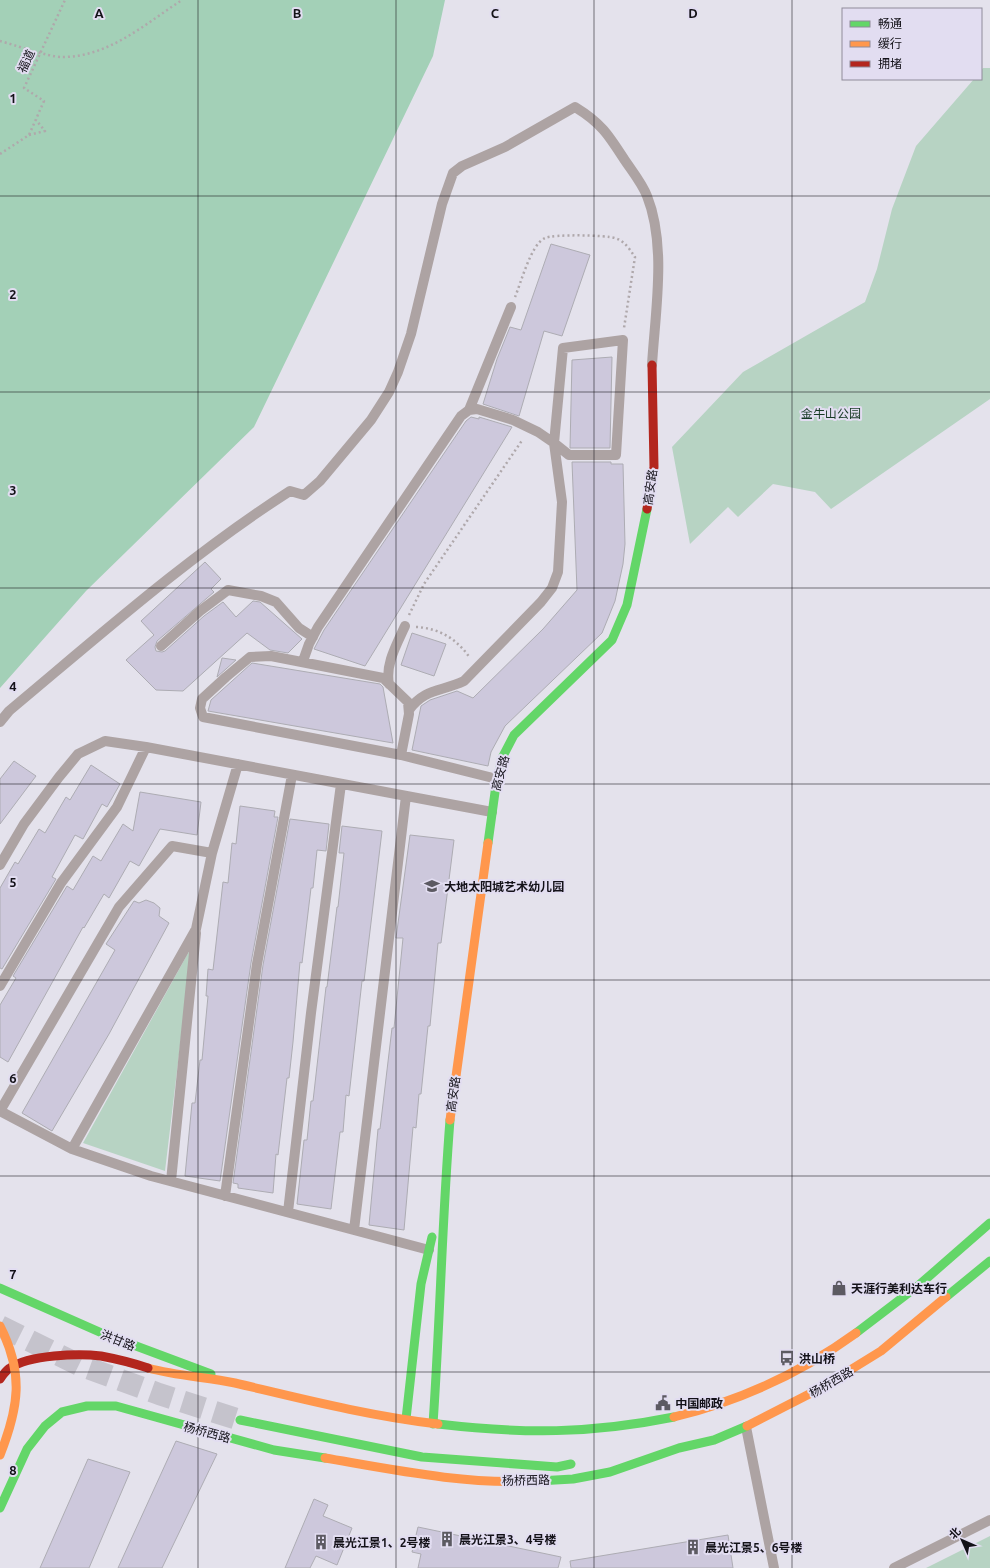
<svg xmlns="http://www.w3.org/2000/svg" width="990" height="1568" font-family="Ubuntu,'Noto Sans SC',sans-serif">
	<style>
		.green { fill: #b7d3c3 }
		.forest { fill: #a3d0b7 }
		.building { fill: #cdc8dc; stroke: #adacb3 }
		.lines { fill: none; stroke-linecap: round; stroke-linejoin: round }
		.primary-tunnel { stroke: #c5c3cc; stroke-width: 22; stroke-dasharray: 22 11; stroke-linecap: butt }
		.path { stroke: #afa8ab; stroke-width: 2.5; stroke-dasharray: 2 3; stroke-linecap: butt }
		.lane { stroke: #ada3a3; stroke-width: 10 }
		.fast { stroke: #63d668; stroke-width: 9 }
		.slow { stroke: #ff974d; stroke-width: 9 }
		.jam { stroke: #b3261e; stroke-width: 9 }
		.path-bridge { stroke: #afa8ab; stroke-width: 2.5; stroke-dasharray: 2 3; stroke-linecap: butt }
		.slow-bridge { stroke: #ff974d; stroke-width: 9 }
		.grid { fill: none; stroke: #131118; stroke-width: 1; stroke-opacity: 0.55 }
		.labels { text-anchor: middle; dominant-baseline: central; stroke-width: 4; stroke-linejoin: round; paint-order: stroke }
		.street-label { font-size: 12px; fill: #131118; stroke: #e2ddf1 }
		.park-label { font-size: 12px; fill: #173a24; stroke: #e2ddf1 }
		.poi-label { font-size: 12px; font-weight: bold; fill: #131118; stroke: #e2ddf1; text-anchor: start }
		.grid-label { font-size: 13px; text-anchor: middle; font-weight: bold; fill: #131118; stroke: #e2ddf1; stroke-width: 4; stroke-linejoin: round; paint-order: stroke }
	</style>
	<rect width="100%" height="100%" fill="#e4e2ec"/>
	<!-- green -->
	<path class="green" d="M 983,68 L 990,68 L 990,399 L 831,509 L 815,492 L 773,484 L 738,517 L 728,507 L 690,544 L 672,447 L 743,372 L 865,302 L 877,269 L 892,209 L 916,146 L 974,79 L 981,79 L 981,71 Z
		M 192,946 L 165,1171 L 83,1143 Z
		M 990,1536 L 990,1568 L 926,1568 Z"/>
	<!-- forest -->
	<path class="forest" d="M 0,0 L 445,0 L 433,56 L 254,427 L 86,591 L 0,688 Z"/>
	<!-- building -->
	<path class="building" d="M 551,244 L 590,255 L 562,336 L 544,331 L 519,416 L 483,404 L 497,359 L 510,327 L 521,330 Z
		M 612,357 L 610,448 L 570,448 L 572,360 Z
		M 471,417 L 479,419 L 479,417 L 512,427 L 365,666 L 314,649 L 324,630 L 466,421 Z
		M 572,462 L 611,462 L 611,464 L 623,464 L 625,544 L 623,564 L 615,601 L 602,633 L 505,726 L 491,752 L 488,766 L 412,750 L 421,706 L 430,700 L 457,691 L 473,698 L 543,629 L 577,590 Z
		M 205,562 L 221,579 L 211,589 L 214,592 L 157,641 L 155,647 L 156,651 L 162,652 L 165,651 L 204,616 L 223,602 L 236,617 L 253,601 L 260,602 L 302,639 L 288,653 L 270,650 L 247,633 L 183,691 L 156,690 L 126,660 L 154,635 L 141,621 Z
		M 412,633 L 446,644 L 434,676 L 401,665 Z
		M 222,658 L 236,660 L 217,677 Z
		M 252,663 L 380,684 L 383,687 L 393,743 L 208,711 L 211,700 Z
		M 14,761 L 36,776 L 0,824 L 0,779 Z
		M 91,765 L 120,784 L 107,807 L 102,804 L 83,839 L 75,835 L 52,877 L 56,879 L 2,969 L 0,968 L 0,888 L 15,862 L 18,864 L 39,829 L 45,833 L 66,797 L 70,800 Z
		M 140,792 L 201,802 L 197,835 L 160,829 L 139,866 L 130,861 L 109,898 L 104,894 L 84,928 L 83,927 L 8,1062 L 0,1057 L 0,1005 L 16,978 L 13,976 L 67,886 L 73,890 L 93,856 L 101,861 L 123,824 L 133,831 Z
		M 240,806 L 275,811 L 274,817 L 278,817 L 251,963 L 220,1181 L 185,1176 L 192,1103 L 195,1103 L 200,1060 L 202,1060 L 208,996 L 206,996 L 208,969 L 213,970 L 223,882 L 228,883 L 232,843 L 236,844 Z
		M 290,819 L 329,824 L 326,851 L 317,850 L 313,888 L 311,888 L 302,963 L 300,962 L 293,1042 L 289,1078 L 287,1078 L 278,1155 L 276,1154 L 273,1193 L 238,1188 L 238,1184 L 233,1183 L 263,965 Z
		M 342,826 L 382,831 L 364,981 L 362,981 L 349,1096 L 346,1095 L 343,1132 L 340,1132 L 331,1209 L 297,1204 L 304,1140 L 307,1140 L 311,1101 L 313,1101 L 326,987 L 327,987 L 337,907 L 338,907 L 344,853 L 339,853 Z
		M 410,835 L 454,840 L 441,943 L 438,943 L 430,1026 L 428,1026 L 421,1094 L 419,1094 L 416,1128 L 413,1127 L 404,1230 L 369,1225 L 378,1129 L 380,1129 L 392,1028 L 394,1028 L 403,938 L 396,938 Z
		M 146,900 L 154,903 L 160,908 L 159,916 L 169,923 L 109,1034 L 52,1131 L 22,1113 L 115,950 L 106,944 L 134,901 L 139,903 Z
		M 176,1441 L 217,1454 L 162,1568 L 118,1568 Z
		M 88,1459 L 130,1472 L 89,1568 L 40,1568 Z
		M 314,1499 L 328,1505 L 323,1516 L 352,1528 L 337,1565 L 316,1556 L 310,1568 L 285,1568 Z
		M 418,1527 L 561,1557 L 558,1568 L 418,1568 L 421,1554 L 412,1552 Z
		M 728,1535 L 733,1568 L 571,1568 L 570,1561 Z"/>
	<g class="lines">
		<!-- primary-tunnel -->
		<path class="primary-tunnel" d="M 0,1326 L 79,1365 L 159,1394 L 240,1420"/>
		<!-- path -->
		<path class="path" d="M 0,41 C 15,45 48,57 62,57 C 109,57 145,24 182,0
			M 29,135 L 45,131 L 36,120
			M 515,297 C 521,283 531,244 545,238 C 553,234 606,235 615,238 C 625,241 630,250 635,257 L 624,328
			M 409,615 L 424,584 L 523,439
			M 416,627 C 439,628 457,639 470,658"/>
		<!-- lane -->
		<path class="lane" d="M 623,340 L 616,455 L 569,455 L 554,443 L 563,348 Z
			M 469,410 L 511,307
			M 161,646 L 200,611 L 228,590 L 261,596 L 276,602 L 299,628 L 313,637
			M 303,661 L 309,644 L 318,627 L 461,416 L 469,410 L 477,409 L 513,420 L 538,432 L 554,443 L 562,502 L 558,572 L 552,588 L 541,602 L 464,681 C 441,692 425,688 409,710
			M 389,684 C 385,664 397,644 405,626
			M 0,722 L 9,711 C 100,635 190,555 290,491 L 304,495 L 320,481 L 371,420 L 389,392 L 398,372 L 411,334 L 442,204 L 453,173 L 462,166 L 505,147 L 575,107 C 601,123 608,134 624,159 C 632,171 642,183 647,196 C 667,246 655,313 652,365
			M 401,755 L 409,714 L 408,702 L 383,678 L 271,656 L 250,657 L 226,677 L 202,699 L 200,708 L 203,717 L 401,755 L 497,779
			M 212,853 L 172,846 L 119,907 L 0,1111 L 72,1149 L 151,1176 L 429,1250
			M 0,865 L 24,824 L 59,777 L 78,754 L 105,741 L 146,747 L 492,812
			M 0,986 L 61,883 L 117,807 L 146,747
			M 72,1149 L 196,929 L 212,853 L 238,764
			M 171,1181 L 196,933
			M 225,1196 L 257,964 L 292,775
			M 288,1212 L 311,1013 L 341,784
			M 354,1230 L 406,796
			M 746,1427 L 774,1568
			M 894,1568 L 990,1520"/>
		<!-- fast -->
		<path class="fast" d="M 488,843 L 496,785 L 502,758 L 514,735 L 612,640 L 627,605 L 647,509
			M 0,1288 L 104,1334 L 211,1374
			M 946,1297 L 990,1261
			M 856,1333 L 919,1285 L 990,1223
			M 406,1419 L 421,1284 L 432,1237
			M 240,1420 L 422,1457 L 557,1467 L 571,1464
			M 433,1424 C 440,1323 442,1221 450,1120
			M 438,1424 C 523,1434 590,1434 674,1417
			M 538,1481 L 573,1479 L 610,1472 L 679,1448 L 714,1440 L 747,1426
			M 0,1508 L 27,1449 L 45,1426 L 62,1412 L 87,1406 L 116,1406 L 274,1450 L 325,1458"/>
		<!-- slow -->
		<path class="slow" d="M 450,1120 L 488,843
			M 148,1368 C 177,1376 206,1377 235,1383 C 303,1399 369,1416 438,1424
			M 674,1417 C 739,1401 801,1373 856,1333
			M 747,1426 L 821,1388 L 881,1351 L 946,1297
			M 325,1458 C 395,1470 467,1485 538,1481"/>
		<!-- jam -->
		<path class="jam" d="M 647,509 L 654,467 L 652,365
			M 0,1379 C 3,1375 6,1370 10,1368 C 29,1355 78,1353 101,1356 C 117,1359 133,1363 148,1368"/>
		<!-- path-bridge -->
		<path class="path-bridge" d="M 0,154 L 29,135 L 44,101 L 24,88 L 65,0"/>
		<!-- slow-bridge -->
		<path class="slow-bridge" d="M 0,1326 C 24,1373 19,1407 0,1455"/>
	</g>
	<!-- grid -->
	<path class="grid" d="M 198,0 L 198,1568M 396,0 L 396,1568M 594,0 L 594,1568M 792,0 L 792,1568M 0,196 L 990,196M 0,392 L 990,392M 0,588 L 990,588M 0,784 L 990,784M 0,980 L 990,980M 0,1176 L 990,1176M 0,1372 L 990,1372"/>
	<!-- icons -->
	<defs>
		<g id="school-bare" transform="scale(1.2)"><path d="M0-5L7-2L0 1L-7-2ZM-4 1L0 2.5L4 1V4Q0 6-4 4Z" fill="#5c5a62" stroke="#e2ddf1" stroke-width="2.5" paint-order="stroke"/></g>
		<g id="shop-bare" transform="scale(1.2)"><path d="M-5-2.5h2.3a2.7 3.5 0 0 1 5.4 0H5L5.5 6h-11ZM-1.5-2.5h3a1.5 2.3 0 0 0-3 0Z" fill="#5c5a62" stroke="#e2ddf1" stroke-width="2.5" paint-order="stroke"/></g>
		<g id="bus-bare" transform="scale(1.2)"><path d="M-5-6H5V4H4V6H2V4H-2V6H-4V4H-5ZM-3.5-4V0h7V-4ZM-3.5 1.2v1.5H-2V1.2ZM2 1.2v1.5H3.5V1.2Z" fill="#5c5a62" stroke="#e2ddf1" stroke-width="2.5" paint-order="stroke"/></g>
		<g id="civic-bare" transform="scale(1.2)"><path d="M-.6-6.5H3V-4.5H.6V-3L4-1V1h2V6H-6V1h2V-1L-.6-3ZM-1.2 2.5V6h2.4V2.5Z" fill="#5c5a62" stroke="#e2ddf1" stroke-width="2.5" paint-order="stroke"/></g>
		<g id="building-bare" transform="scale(1.2)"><path d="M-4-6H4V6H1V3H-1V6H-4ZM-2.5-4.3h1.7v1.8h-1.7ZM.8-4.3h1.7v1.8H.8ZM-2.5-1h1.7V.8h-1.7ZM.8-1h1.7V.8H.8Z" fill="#5c5a62" stroke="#e2ddf1" stroke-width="2.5" paint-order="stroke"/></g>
	</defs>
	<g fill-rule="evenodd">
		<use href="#school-bare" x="432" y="886"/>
		<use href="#shop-bare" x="839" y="1288"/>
		<use href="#bus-bare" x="787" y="1358"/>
		<use href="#civic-bare" x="663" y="1403"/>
		<use href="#building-bare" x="447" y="1539"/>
		<use href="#building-bare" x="321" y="1542"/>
		<use href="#building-bare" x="693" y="1547"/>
	</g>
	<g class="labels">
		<!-- street labels -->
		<g class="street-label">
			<text transform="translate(26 61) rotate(-65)">福道</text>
			<text transform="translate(650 487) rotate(-82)">高安路</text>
			<text transform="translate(500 773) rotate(-75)">高安路</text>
			<text transform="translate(453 1094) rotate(-82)">高安路</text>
			<text transform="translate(118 1340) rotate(22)">洪甘路</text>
			<text transform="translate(831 1382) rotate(-30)">杨桥西路</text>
			<text transform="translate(207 1432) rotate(15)">杨桥西路</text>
			<text transform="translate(526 1480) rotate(-1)">杨桥西路</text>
		</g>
		<!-- park labels -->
		<g class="park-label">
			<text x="831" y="413">金牛山公园</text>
		</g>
		<!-- poi labels -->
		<g class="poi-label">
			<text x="444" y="886">大地太阳城艺术幼儿园</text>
			<text x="851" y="1288">天涯行美利达车行</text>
			<text x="799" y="1358">洪山桥</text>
			<text x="675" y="1403">中国邮政</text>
			<text x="459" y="1539">晨光江景3、4号楼</text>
			<text x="333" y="1542">晨光江景1、2号楼</text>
			<text x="705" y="1547">晨光江景5、6号楼</text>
		</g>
	</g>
	<g class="grid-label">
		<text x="99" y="18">A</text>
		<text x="297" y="18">B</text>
		<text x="495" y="18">C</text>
		<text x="693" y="18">D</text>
		<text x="13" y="103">1</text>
		<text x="13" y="299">2</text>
		<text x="13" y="495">3</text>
		<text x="13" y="691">4</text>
		<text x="13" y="887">5</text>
		<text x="13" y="1083">6</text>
		<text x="13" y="1279">7</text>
		<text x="13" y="1475">8</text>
	</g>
	<!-- legend -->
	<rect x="842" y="8" width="140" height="72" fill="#e2ddf1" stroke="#8f8b9a"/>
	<rect x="850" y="21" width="20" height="6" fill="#63d668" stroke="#8f8b9a"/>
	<text x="878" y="28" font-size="12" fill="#131118">畅通</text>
	<rect x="850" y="41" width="20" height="6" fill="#ff974d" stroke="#8f8b9a"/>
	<text x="878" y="48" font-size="12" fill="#131118">缓行</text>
	<rect x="850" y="61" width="20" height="6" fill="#b3261e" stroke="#8f8b9a"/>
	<text x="878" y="68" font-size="12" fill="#131118">拥堵</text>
	<!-- north arrow -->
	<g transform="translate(962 1540) rotate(315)" stroke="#e2ddf1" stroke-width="3" paint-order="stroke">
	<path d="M0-3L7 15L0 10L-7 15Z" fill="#131118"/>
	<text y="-6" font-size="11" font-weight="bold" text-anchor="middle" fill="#131118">北</text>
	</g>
</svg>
